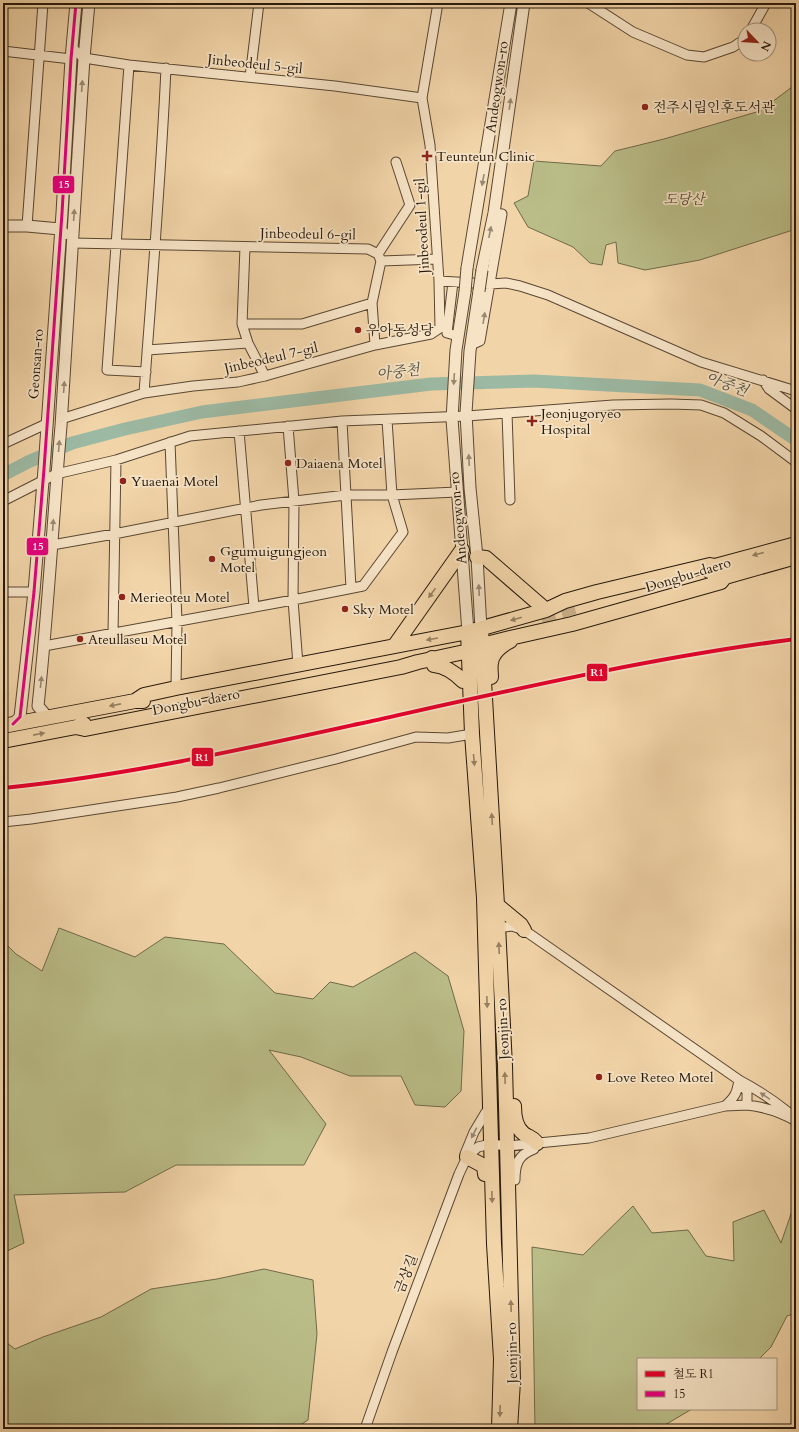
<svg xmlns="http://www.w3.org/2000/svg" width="799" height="1432" font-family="Cardo,'Noto Serif KR',serif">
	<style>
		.green { fill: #babd88; stroke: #706a49 }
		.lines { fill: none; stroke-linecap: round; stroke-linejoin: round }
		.river { stroke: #9cb9a3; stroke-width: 13 }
		.primary-tunnel { stroke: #c9ae88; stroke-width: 14; stroke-dasharray: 14 7; stroke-linecap: butt }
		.minor-casing { stroke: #5a4732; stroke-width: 11 }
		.tertiary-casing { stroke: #5a4732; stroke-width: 13 }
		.primary-casing { stroke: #27180a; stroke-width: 16 }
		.minor { stroke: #f6e3c6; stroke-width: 9 }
		.tertiary { stroke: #f6e3c6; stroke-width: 11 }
		.primary { stroke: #f1d4a8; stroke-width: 14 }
		.rail { stroke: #27180a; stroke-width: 2; stroke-dasharray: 7 7; stroke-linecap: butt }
		.tertiary-bridge-casing { stroke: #5a4732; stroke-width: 13; stroke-linecap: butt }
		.tertiary-bridge { stroke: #f6e3c6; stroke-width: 11 }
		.bus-1-casing { stroke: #f6e3c6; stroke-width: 6 }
		.bus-1 { stroke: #e5007d; stroke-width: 3 }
		.rail-1-casing { stroke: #f6e3c6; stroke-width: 7 }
		.rail-1 { stroke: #e4002b; stroke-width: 4 }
		.oneway { fill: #998871 }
		.oneway2 { fill: #967f61 }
		.poi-dot { fill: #8f2418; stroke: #f6e3c6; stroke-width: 1.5 }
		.labels { text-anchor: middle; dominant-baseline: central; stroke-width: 3.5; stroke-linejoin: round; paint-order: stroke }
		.street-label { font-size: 14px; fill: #27180a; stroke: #f6e3c6 }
		.poi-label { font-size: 14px; fill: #27180a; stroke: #f6e3c6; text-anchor: start }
		.park-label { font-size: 14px; font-style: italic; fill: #534a30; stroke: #f6e3c6 }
		.water-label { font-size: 15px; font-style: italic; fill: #505040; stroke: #f6e3c6 }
		.line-badge { stroke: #f6e3c6; stroke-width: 1.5 }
		.badge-label { font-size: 11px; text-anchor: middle; font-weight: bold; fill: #fff }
	</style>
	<rect width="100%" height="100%" fill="#f1d4a8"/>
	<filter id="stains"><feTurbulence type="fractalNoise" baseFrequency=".005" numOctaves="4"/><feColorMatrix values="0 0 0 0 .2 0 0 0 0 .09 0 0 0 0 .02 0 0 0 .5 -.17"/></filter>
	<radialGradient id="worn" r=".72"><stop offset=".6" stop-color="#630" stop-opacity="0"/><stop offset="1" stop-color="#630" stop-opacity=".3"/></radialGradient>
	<!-- green -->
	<path class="green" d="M 796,84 L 796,229 L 700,260 L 645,270 L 618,263 L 616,242 L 606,245 L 602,265 L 590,263 L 573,247 L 528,227 L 514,203 L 528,196 L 534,161 L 601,166 L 615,151 L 664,139 L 760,111 Z
		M 59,928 L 135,957 L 165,937 L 224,944 L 275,993 L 313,999 L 330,982 L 353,987 L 415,952 L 448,976 L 464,1031 L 461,1091 L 445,1107 L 415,1105 L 401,1076 L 350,1076 L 301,1057 L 269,1050 L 326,1124 L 304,1165 L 176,1165 L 125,1192 L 14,1195 L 24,1243 L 3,1253 L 3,941 L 16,954 L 42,971 Z
		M 633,1206 L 652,1233 L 688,1230 L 706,1256 L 734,1261 L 733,1222 L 764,1210 L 781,1243 L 793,1208 L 796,1206 L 796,1313 L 787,1316 L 771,1347 L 759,1359 L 638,1359 L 638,1409 L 692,1409 L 658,1429 L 535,1429 L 532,1247 L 583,1255 Z
		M 264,1269 L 313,1280 L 317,1334 L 308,1420 L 294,1429 L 3,1429 L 3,1340 L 15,1349 L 43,1337 L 101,1317 L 151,1289 L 217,1279 Z"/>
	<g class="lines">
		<!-- river -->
		<path class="river" d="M 3,475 L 28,462 L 72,443 L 125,429 L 202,412 L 431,384 L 534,381 L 700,390 L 752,410 L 796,440"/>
		<!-- primary-tunnel -->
		<path class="primary-tunnel" d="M 541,617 L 579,606"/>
		<!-- minor casing -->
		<g class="minor-casing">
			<path id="minor" d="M 588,3 L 633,32 L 687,55 L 704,57 L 733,47 L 745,39
				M 751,30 L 766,3
				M 72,48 L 84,58 L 129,65 L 335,86 L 422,98
				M 3,51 L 71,59
				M 129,65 L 107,370 L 146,372
				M 250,77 L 259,3
				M 27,226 L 43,3
				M 72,243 L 368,249 L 378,254 L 381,261 L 437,259
				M 245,247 L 242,324 L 248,343 L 265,376
				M 378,254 L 410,205 L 396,162
				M 439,281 L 490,284 L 506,283 L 520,286 L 548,295 L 701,362 L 796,391
				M 453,282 L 447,333 L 458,336
				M 242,324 L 302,324 L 372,303
				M 375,345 L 372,303 L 381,261
				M 471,345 L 480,341 L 502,214 L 494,213
				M 147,350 L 248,343
				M 763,380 L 769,389 L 796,409
				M 144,393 C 152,285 161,177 166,68
				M 507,413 L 510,500
				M 61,419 L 144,393 L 193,386 L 238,382 L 265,376 L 375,345 L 431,334 L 440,328 L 439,281 L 430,145 L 422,98 L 438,3
				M 342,421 L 351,588
				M 288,426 L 294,501 L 293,600 L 298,665
				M 239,431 L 254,607
				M 170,442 L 177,622 L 176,688
				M 3,444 L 46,424
				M 3,501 L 56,474 L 116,460 L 190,436 L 342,421 L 467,416 L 613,405 L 671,404 L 701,405 L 724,413 L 761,436 L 796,462
				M 52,545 L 114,534 L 261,505 L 346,495 L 392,495 L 457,492
				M 3,592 L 34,592
				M 113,634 L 116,460
				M 44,646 L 293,600 L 363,586 L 403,532 L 392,495 L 387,420
				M 3,822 L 31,819 L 177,797 L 219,788 L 336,759 L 416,737 L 448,738 L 472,734
				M 495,924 L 498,928 L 512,926 L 524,930 L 739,1080 L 747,1092 L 747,1105 C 765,1107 781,1112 796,1121
				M 725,1106 C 735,1097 737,1093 739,1080 C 756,1089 773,1100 788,1112 L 787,1114
				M 467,1157 L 465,1154 L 474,1132 L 486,1112 L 490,1112
				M 508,1180 L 515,1180 C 515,1164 518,1155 534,1149 L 537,1143
				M 365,1429 L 392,1352 L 459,1174 L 467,1157 L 478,1147 L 491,1144 L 507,1146 L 589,1138 L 725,1106 L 747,1105"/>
		</g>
		<!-- tertiary casing -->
		<g class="tertiary-casing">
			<path id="tertiary" d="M 3,226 L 27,226 L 60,229 L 64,234
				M 467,268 L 511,3
				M 482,270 L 494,213 L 524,3
				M 479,291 L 470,351 L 466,413 L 470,488 L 477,557 L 481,629
				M 465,292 L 456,350 L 452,419 L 468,632
				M 48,718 L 38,706 C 48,613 53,519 61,426 L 84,58 L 89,3
				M 13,724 L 20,717 L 34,592 L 44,469 L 62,213 L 71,59 L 76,3"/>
		</g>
		<!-- primary casing -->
		<g class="primary-casing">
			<path id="primary" d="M 477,557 L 486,558 L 546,610
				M 709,571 L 715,566 L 796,544
				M 715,578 L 720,576 L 725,577 L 796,557
				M 481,629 L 497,905 L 505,1066 L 513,1381 L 510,1429
				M 468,632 L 472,734 L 484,898 L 494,1244 L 501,1359 L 499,1429
				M 395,645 L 462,550
				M 432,658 L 434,665 C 446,666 455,673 463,681 L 469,681
				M 490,677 L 491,677 C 491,673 490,667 491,663 C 492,653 502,645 510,641 L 510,639
				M 135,701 L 144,695 L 176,688 L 468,632 L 546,610 L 565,601 L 597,592 L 710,565 L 715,566
				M 3,726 L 135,701 L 143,701
				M 76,727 L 85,729 L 401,667 L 418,662 L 469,651 L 482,645 L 510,638 L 572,624 L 721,582 L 725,577
				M 3,741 L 76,727 L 84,724
				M 497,905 L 521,925 L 524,930
				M 511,1107 L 514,1106 C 514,1116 516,1128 524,1134 C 530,1138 532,1137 537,1143
				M 467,1157 L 484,1166 L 485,1174 L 492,1175"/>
		</g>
		<!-- minor -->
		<use href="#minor" class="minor"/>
		<!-- tertiary -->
		<use href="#tertiary" class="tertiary"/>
		<!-- primary -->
		<use href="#primary" class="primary"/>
		<!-- rail -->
		<path class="rail" d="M 3,788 C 123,776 240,750 358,724 C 503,692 648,658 796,639"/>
		<!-- tertiary-bridge casing -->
		<g class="tertiary-bridge-casing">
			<path id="tertiary-bridge" d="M 479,291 L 482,270
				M 465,292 L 467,268"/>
		</g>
		<!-- tertiary-bridge -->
		<use href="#tertiary-bridge" class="tertiary-bridge"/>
		<!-- bus-1 casing -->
		<g class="bus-1-casing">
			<path id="bus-1" d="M 13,724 L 20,717 L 34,592 L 44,469 L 62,213 L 71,59 L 76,3"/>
		</g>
		<!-- bus-1 -->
		<use href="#bus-1" class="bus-1"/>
		<!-- rail-1 casing -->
		<g class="rail-1-casing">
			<path id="rail-1" d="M 3,788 C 123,776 240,750 358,724 C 503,692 648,658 796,639"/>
		</g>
		<!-- rail-1 -->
		<use href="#rail-1" class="rail-1"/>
	</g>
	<!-- one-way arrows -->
	<defs><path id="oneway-solid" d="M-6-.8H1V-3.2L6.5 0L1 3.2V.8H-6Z"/></defs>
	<g class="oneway">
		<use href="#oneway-solid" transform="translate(82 86) rotate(-86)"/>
		<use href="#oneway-solid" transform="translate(510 104) rotate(-82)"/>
		<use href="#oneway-solid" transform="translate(483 180) rotate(100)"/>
		<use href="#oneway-solid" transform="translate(74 215) rotate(-86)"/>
		<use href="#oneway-solid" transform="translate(490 232) rotate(-79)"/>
		<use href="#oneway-solid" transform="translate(484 318) rotate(-81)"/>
		<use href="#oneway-solid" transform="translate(454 379) rotate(94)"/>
		<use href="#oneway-solid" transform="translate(64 387) rotate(-86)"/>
		<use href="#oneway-solid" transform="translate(59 446) rotate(-85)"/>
		<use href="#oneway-solid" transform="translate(469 460) rotate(-93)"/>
		<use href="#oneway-solid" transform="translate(53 525) rotate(-86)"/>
		<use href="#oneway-solid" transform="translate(479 590) rotate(-93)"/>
		<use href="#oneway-solid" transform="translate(41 682) rotate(-84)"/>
		<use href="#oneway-solid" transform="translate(765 1096) rotate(-146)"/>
		<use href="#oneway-solid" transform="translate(474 1133) rotate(117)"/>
	</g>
	<g class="oneway2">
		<use href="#oneway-solid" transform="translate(758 554) rotate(165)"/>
		<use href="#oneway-solid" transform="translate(432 593) rotate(126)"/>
		<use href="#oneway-solid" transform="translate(516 619) rotate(164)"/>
		<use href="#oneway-solid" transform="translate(432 639) rotate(170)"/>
		<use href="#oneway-solid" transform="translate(115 705) rotate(169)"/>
		<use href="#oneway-solid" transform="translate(39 734) rotate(-11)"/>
		<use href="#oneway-solid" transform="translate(474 760) rotate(85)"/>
		<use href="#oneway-solid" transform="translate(492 819) rotate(-94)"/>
		<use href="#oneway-solid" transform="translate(499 948) rotate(-93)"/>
		<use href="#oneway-solid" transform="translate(487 1002) rotate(88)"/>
		<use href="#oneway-solid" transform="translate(505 1078) rotate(-92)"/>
		<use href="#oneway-solid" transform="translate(492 1197) rotate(88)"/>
		<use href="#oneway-solid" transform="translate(511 1306) rotate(-92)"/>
		<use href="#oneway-solid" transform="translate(500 1411) rotate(92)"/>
	</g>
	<!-- markers -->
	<g class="poi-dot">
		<circle cx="645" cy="107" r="4"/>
		<path d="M425 150h4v4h4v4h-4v4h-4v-4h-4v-4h4z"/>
		<circle cx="358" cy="330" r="4"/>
		<path d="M530 415h4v4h4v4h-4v4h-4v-4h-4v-4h4z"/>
		<circle cx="288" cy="463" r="4"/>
		<circle cx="123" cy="481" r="4"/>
		<circle cx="212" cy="559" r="4"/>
		<circle cx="122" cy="597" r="4"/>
		<circle cx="345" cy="609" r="4"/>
		<circle cx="80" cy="639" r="4"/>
		<circle cx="599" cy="1077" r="4"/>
	</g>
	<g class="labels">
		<!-- street labels -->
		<g class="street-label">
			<text transform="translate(255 64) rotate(6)">Jinbeodeul 5-gil</text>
			<text transform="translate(497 87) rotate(-82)">Andeogwon-ro</text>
			<text transform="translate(422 226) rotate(-93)">Jinbeodeul 1-gil</text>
			<text transform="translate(308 234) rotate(1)">Jinbeodeul 6-gil</text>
			<text transform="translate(271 358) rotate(-13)">Jinbeodeul 7-gil</text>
			<text transform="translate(36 364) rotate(-86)">Geonsan-ro</text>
			<text transform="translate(458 518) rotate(-95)">Andeogwon-ro</text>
			<text transform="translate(688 575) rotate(-17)">Dongbu-daero</text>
			<text transform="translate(196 702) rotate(-11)">Dongbu-daero</text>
			<text transform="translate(503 1029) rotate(-93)">Jeonjin-ro</text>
			<text transform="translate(406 1274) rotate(-69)">금상길</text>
			<text transform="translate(512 1353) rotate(-91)">Jeonjin-ro</text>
		</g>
		<!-- poi labels -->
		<g class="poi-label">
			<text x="653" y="107">전주시립인후도서관</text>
			<text x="436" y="156">Teunteun Clinic</text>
			<text x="366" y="330">우아동성당</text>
			<text x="541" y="413">Jeonjugoryeo<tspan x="541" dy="16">Hospital</tspan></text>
			<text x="296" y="463">Daiaena Motel</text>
			<text x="131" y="481">Yuaenai Motel</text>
			<text x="220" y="551">Ggumuigungjeon<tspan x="220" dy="16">Motel</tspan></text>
			<text x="130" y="597">Merieoteu Motel</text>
			<text x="353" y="609">Sky Motel</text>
			<text x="88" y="639">Ateullaseu Motel</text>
			<text x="607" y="1077">Love Reteo Motel</text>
		</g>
		<!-- park labels -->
		<g class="park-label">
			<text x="684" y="199">도당산</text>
		</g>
		<!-- water labels -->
		<g class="water-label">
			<text transform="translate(398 372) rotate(-7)">아중천</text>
			<text transform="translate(727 384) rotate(20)">아중천</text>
		</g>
	</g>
	<g class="line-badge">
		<rect x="52" y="175" width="23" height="19" rx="4" fill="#e5007d"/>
		<rect x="26" y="537" width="23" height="19" rx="4" fill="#e5007d"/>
		<rect x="586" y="663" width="22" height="19" rx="4" fill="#e4002b"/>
		<rect x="191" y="747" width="23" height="20" rx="4" fill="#e4002b"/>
	</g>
	<g class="badge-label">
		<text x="64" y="188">15</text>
		<text x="38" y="550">15</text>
		<text x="597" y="676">R1</text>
		<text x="202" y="761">R1</text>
	</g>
	<!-- margin -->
	<rect width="799" height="1432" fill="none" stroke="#f1d4a8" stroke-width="16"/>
	<rect x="4" y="4" width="791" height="1424" fill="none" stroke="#27180a" stroke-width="2"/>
	<rect x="8" y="8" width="783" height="1416" fill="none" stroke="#27180a"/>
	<!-- legend -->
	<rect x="637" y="1358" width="140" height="52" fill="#f6e3c6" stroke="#a3927b"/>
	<rect x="645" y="1371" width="20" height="6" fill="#e4002b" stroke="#a3927b"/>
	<text x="673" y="1378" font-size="12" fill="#27180a">철도 R1</text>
	<rect x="645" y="1391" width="20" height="6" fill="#e5007d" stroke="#a3927b"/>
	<text x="673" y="1398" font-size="12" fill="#27180a">15</text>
	<!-- north arrow -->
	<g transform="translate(757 42) rotate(115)"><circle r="19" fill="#f6e3c6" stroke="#a3927b"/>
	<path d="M0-3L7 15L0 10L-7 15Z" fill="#8f2418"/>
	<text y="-6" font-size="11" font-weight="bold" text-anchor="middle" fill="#27180a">N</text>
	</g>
	<rect width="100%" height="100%" filter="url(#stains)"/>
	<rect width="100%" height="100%" fill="url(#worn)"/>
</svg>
